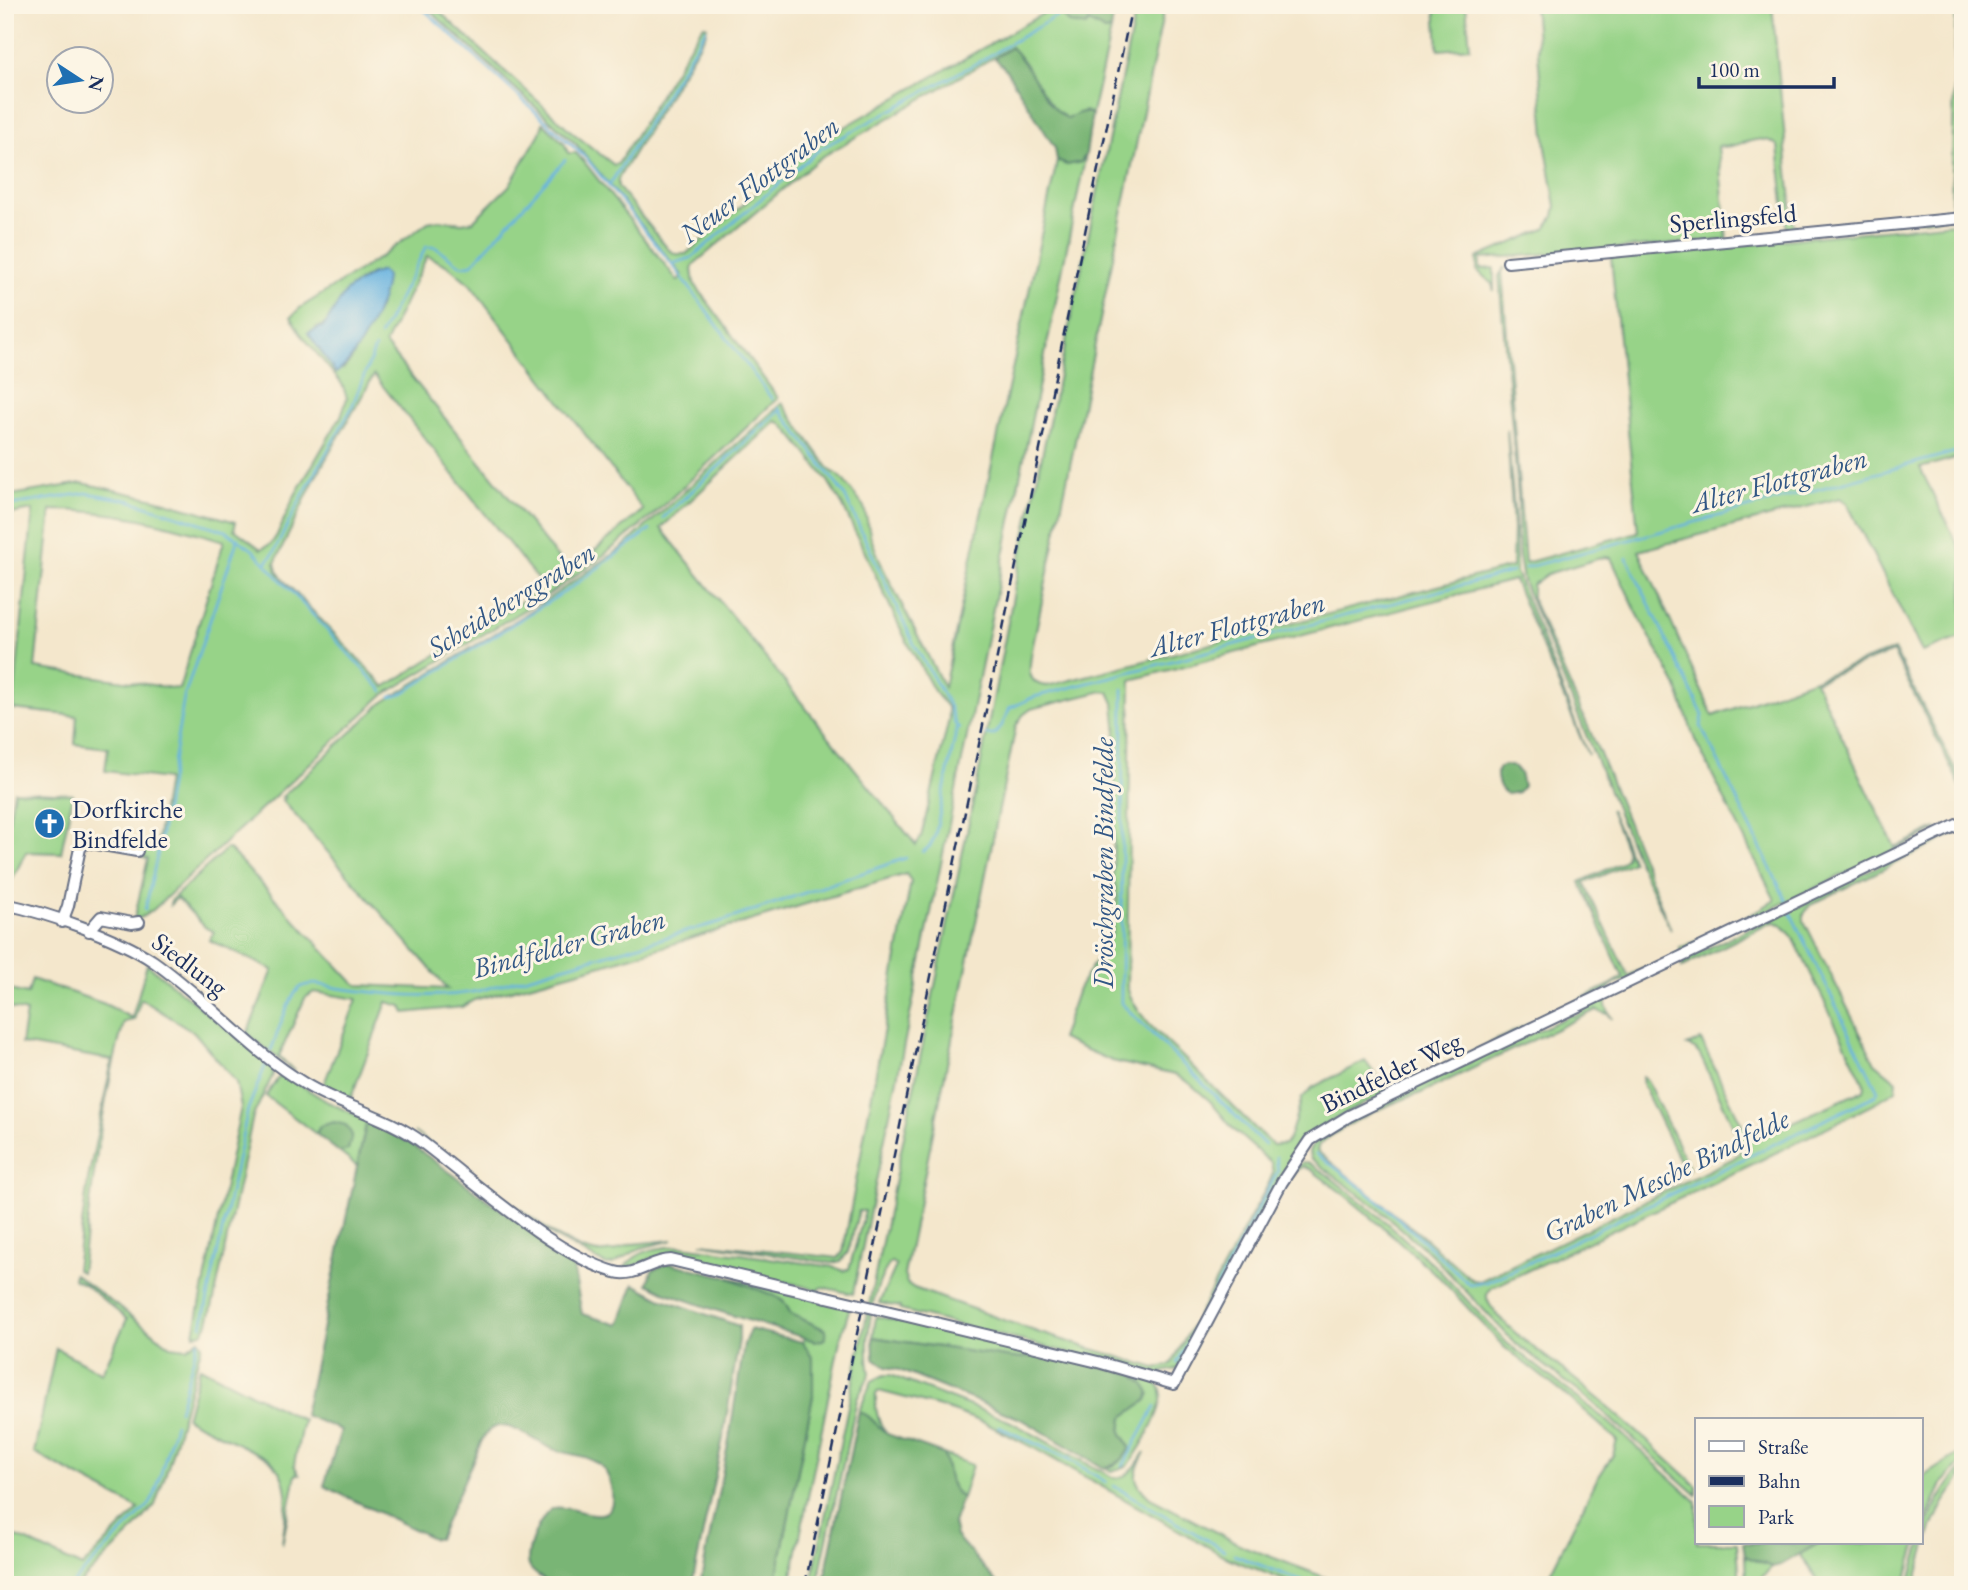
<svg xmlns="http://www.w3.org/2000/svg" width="1968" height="1590" font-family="'EB Garamond',serif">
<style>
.green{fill:#97d388;stroke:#598173;stroke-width:2;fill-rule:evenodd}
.forest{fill:#79b574;stroke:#4a7269;stroke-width:2}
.water{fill:#67b3e0;stroke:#41719f;stroke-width:2}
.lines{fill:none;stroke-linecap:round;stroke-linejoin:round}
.stream{stroke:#67b3e0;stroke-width:2.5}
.minor-casing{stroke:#676f84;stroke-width:14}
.minor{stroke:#fff;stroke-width:10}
.rail{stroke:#1b2f5e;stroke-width:2.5;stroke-dasharray:10 5;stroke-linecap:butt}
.minor-bridge-casing{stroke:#676f84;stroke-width:14;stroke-linecap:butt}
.minor-bridge{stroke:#fff;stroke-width:10}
.labels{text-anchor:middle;stroke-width:6;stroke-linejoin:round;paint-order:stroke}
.street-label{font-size:26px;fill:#1b2f5e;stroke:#fcf5e5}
.poi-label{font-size:26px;fill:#1b2f5e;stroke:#fcf5e5;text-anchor:start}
.water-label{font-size:28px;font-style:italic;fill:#325785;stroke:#fcf5e5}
</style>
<rect width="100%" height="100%" fill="#fcf5e5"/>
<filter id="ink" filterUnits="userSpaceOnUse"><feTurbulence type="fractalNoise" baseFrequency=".0143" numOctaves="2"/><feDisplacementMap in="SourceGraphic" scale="14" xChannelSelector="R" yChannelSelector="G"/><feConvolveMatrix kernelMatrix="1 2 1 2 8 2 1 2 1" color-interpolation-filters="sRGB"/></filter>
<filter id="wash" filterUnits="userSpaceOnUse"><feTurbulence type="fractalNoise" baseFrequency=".00686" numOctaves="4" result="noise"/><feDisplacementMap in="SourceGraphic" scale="28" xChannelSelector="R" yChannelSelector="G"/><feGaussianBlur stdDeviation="1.57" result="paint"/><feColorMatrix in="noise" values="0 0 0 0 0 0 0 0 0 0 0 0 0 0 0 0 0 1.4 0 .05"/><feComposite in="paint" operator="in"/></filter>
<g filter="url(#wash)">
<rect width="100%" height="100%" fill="#f4e7cc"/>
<path class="green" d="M424 5H432L573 133 614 165 618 164 694 39 704 25 707 26 705 35 618 179V187L668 249 676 254H686L810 147 1058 5H1081L1063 16 1089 22 1105 31 1111 30 1092 114 1085 111 1068 119 1055 111 1011 47 820 158 694 264 692 269 694 283 778 398 651 517 599 559 542 599 382 696 153 910 140 918 134 920 148 859 143 858 145 847 156 848 167 779 105 771 108 748 75 744 77 716 13 709 33 510 5 515V496L82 483 155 499 236 522 234 529 261 549 271 544 277 535 295 495 341 416 347 398 342 384 300 333 291 317 300 308 382 256 428 222 439 220 462 223 473 221 509 186 540 133 543 123 564 143 568 153H576L585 163 678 281 682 275 576 144ZM427 256 448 266 470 284 643 510 569 572 385 344ZM371 274 380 306 351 360 343 369 316 328C335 324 334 303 347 291 354 284 363 279 371 274ZM374 375 538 580V591L385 687 287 584 277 571 275 563 314 480ZM51 510C114 510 164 523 224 541L179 689 35 668Z
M1137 5H1165L1033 645C1030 663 1023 684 1047 686L1512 567 1513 528 1507 429 1515 520 1516 572 1588 755 1514 580 1131 680 1127 987C1136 1018 1167 1041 1189 1063 1214 1088 1239 1112 1264 1137L1273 1145 1285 1144 1289 1139 1302 1098 1313 1087 1365 1061 1387 1090 1453 1061 1610 985 1623 977 1580 882 1621 863 1626 858 1627 852 1610 809 1633 862 1584 883 1628 976 1647 967 1648 970C1636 979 1622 980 1610 986L1609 989 1352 1110 1302 1138 1187 1355 1176 1370 1175 1369 1162 1372V1375H1157L900 1310V1307L879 1303 896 1266 891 1262C871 1287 864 1343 870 1374L857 1399 817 1585H811L978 778 1020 560ZM1103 691 1109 692 1114 703 1116 725 1113 876 1117 896 1112 934 1078 989 1061 1039 1112 1061 1175 1075 1188 1082 1210 1101 1234 1130 1271 1163 1273 1173 1269 1183 1172 1363 1167 1366 1155 1368 1040 1333 914 1288 907 1283 904 1275 1016 726 1023 715 1031 709Z
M1435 5H1466L1470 47 1441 50 1438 48Z
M1534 5H1772L1793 223 1799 228 1951 213 1956 5H1963V216L1787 233 1778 146C1760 129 1736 151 1718 146L1727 240 1480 259V269L1494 268V291L1492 284 1477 270V258L1545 229 1554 216 1556 206 1546 148Z
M1086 154 853 1294 822 1287 819 1290 669 1255C652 1255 641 1265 625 1269V1267C638 1249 661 1247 682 1246L834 1267 844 1271 849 1269 865 1211H859L848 1252 841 1261 832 1263 701 1243 838 1258 843 1252 911 881 906 874 606 964 474 1000 462 1007 405 1013 402 1006 387 1002 349 1103 322 1089 357 999 314 992 305 998 279 1056 294 1071 247 1034 273 970 209 940 214 932 205 927 177 898 170 905 171 900 226 849H229L351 980 358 985 448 989 282 800 285 798 282 797 382 703 523 616 623 547 782 403 830 470 841 477 864 507 871 538 883 568 944 687 1057 161 1067 165 1081 162ZM776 421 782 424 792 435 828 481 843 506 905 638 934 691 948 708 949 719 921 837 916 845 661 528Z
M1963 222V456L1920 468 1963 555V637L1922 652 1847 503 1840 498 1639 551 1713 716 1894 650 1963 784V791L1893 652 1815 681 1895 848 1936 828 1937 830 1681 952 1680 948 1730 927 1775 900 1695 740 1677 687 1636 611 1611 558 1604 557 1547 574 1532 585V599L1599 752 1671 930 1637 859 1523 581 1519 555 1518 495 1499 276 1505 267 1502 272 1525 563 1638 532 1611 257Z
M14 791 73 794 61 853 26 852 5 894V843Z
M1963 825V830L1810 905 1804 914V921L1875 1063 1897 1081 1896 1090 1872 1105 1757 1162 1493 1287C1486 1293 1485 1297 1490 1305 1510 1334 1544 1354 1571 1376 1614 1411 1656 1448 1697 1486V1495L1591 1401 1513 1341 1432 1255 1376 1207 1310 1158 1309 1151 1315 1142 1352 1118 1571 1015 1575 1016 1606 997V1006L1612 1019 1608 1014 1596 1010 1421 1093C1384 1105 1351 1121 1319 1144L1317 1151 1421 1235 1472 1280 1480 1281 1732 1159 1739 1154 1742 1144 1700 1055 1695 1049 1687 1046 1701 1040 1743 1127 1753 1140 1864 1090 1865 1085 1793 937 1781 924 1772 922 1682 967 1683 960 1771 918 1773 920 1782 915V913L1795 906 1798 907 1807 903 1808 900Z
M147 964 272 1066 273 1075 253 1116 214 1300 207 1326 202 1333 194 1334 241 1107 236 1082 194 1032 141 999 134 1020 124 1022C101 1104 92 1188 81 1272L76 1269 88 1180 112 1060 21 1044 26 1012 5 1007V989L28 994 32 979 105 1004 132 1018Z
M286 1076 328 1102 367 1120 357 1166 339 1152 348 1150 320 1126 316 1134 266 1096 278 1078Z
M1642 1077H1644L1647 1081 1689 1168 1687 1170H1684L1643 1086Z
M414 1132 558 1237 581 1249 597 1253 614 1251 632 1244 673 1240 641 1248 613 1264 606 1265 555 1237Z
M1301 1163H1309L1329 1176 1379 1216 1438 1269 1507 1343 1611 1424 1697 1502V1543H1737L1740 1585H1544L1596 1481 1613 1455 1617 1440 1572 1400 1504 1347 1440 1278 1391 1234 1346 1196 1310 1169 1303 1167 1297 1170 1285 1186Z
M74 1274 171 1346 187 1348 199 1339 202 1344 169 1464 155 1505 132 1532 78 1585H5V1535L20 1538 82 1567 139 1509 34 1453 56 1348 102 1373 127 1319 84 1284 73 1279Z
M724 1276 818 1299 824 1303 826 1301 850 1307 840 1340 790 1585H775L813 1396V1359L803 1342 804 1336 815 1341 827 1333 825 1330 791 1314 783 1300Z
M876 1316 903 1322 904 1319 1042 1352 1031 1357 1012 1358 873 1337Z
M200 1367 303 1420 294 1465 299 1474H296L282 1545C285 1514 295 1482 269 1459L186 1418Z
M884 1375H890L1009 1421 1114 1478C1130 1478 1136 1465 1145 1452 1134 1474 1130 1480 1150 1498L1243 1546 1345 1585H1296L1228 1558 1032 1447 985 1423 944 1408 879 1391 876 1394C875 1409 877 1421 887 1434L868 1416 859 1411 872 1381Z
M1134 1375C1141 1378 1154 1380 1159 1386 1171 1401 1138 1452 1128 1466L1111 1471 1105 1468 1113 1466 1127 1441 1121 1432 1123 1417 1147 1400Z
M1963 1451V1461L1943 1482 1921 1532V1478Z
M943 1454 972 1465 962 1498C945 1485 950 1471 943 1454Z
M1963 1468C1963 1481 1948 1494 1942 1506 1929 1531 1922 1558 1915 1585H1909C1920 1545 1932 1497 1963 1468Z
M1819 1543H1917L1904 1585H1821L1800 1554Z
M1745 1556 1772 1567 1754 1585H1746Z"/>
<path class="forest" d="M1081 5H1115L1111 30 1105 31 1089 22 1086 26 1069 23 1062 16Z
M1011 47C1034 69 1041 102 1068 119 1077 113 1082 110 1092 114L1086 154 1081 162 1067 165 1057 161 1055 148 1006 70 995 58Z
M1504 765 1515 767 1520 773 1523 786 1518 792 1508 794C1499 791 1495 777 1498 768Z
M367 1120 407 1141 572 1261 582 1314 619 1325 634 1284 660 1298 739 1326V1340L723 1438 692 1585H551C545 1580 535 1575 530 1568 522 1556 541 1512 554 1508 571 1503 617 1534 612 1492 611 1484 608 1473 602 1467 591 1455 568 1455 553 1449 536 1442 518 1426 499 1426 491 1426 488 1432 483 1438L438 1539H434L324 1486 341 1430 304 1415Z
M334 1122 346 1125 352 1135 348 1150 339 1152 316 1134 320 1126Z
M669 1263 724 1276 770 1294 783 1300 791 1314 826 1330V1337L823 1340 815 1341 718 1311 664 1292 648 1284 652 1270Z
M750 1329 803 1342 813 1359V1396L775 1585H700L729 1439 744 1344Z
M873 1337 1012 1358 1031 1357 1042 1352 1134 1375 1144 1384 1150 1393 1147 1400 1123 1417 1121 1432 1130 1447C1125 1459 1117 1466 1104 1468L1023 1420 899 1370 886 1367 874 1358Z
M859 1411 868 1416 887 1434 943 1454C950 1471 945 1485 962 1498L953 1523 956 1536 999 1585H823Z
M1743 1543H1819L1781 1565 1772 1567 1745 1556Z"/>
<path class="water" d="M381 271 386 276C385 302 358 358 336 373L308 333 324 326 346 291 371 275Z"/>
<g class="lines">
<path class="stream" d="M419 5 587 159 672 264 691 258 820 149 982 60 1075 5
M609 186 706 29
M672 264 772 399
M380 336 426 247H435L462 266 472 264 565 160
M779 408 844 494 914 644 949 705 955 724 959 728
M5 506 86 493 128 500 226 531 253 550 383 691
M663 518 780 410
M1627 558 1700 709 1703 715 1701 726 1786 900
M266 563 273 554 301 498 351 409 375 348
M1525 568 1963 450
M1123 689 1121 1003 1265 1145
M391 697 400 695 421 682 569 589 650 530
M986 735H994L1001 727 1010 708 1034 697 1512 572
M923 852 930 846 935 836 957 727
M145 910 158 852 184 697 238 538
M271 1050C277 1036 289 994 301 987 311 981 327 986 338 988 383 994 434 1000 478 991L720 922 906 858
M1316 1154C1372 1192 1422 1239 1470 1285L1487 1282 1512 1271 1876 1095 1878 1091 1875 1085 1790 912
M202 1326 248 1109 266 1064
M1177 1363 1278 1171 1276 1157
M179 1410 198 1341
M999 1427 1069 1459 1106 1482
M1123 1466 1155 1407
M1114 1486 1224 1550
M1234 1555 1312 1585
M71 1585 150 1504 155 1494 175 1424"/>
</g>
</g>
<g filter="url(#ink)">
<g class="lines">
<defs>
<path id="minor" d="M1508 262 1963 218
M5 904C47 913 117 937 153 961 206 998 249 1050 305 1084 342 1107 388 1116 423 1143 476 1183 553 1254 615 1272 635 1278 651 1260 671 1260L827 1297
M62 922 68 906 80 848 86 842 137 851
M89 931 101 917 132 923 139 922
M899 1314 1098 1362 1174 1384 1282 1182 1310 1140 1349 1116 1388 1097 1963 822"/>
</defs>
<use href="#minor" class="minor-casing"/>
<use href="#minor" class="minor"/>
<path class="rail" d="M805 1585 1132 5"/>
<defs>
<path id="minor-bridge" d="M827 1297 899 1314"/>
</defs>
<use href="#minor-bridge" class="minor-bridge-casing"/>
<use href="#minor-bridge" class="minor-bridge"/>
</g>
</g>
<defs>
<symbol id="church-disc" viewBox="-11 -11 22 22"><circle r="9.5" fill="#1f6fb2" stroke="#fcf5e5"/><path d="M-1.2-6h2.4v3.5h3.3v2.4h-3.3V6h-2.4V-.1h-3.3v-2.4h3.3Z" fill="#fff"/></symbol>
</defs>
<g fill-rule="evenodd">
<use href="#church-disc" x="32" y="806" width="35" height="35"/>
</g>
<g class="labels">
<g class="street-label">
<text transform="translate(1733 218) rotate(-5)" y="9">Sperlingsfeld</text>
<text transform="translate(190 964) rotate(37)" y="9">Siedlung</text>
<text transform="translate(1391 1072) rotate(-26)" y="9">Bindfelder Weg</text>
</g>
<g class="poi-label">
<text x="72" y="818">Dorfkirche<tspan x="72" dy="30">Bindfelde</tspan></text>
</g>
<g class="water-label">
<text transform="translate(759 179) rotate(-37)" y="10">Neuer Flottgraben</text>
<text transform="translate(1779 480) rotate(-15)" y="10">Alter Flottgraben</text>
<text transform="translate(511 599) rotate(-32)" y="10">Scheideberggraben</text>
<text transform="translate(1237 624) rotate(-15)" y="10">Alter Flottgraben</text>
<text transform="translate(1103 863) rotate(-90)" y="10">Dröschgraben Bindfelde</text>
<text transform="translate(569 943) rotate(-15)" y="10">Bindfelder Graben</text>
<text transform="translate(1666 1175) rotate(-26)" y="10">Graben Mesche Bindfelde</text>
</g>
</g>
<rect width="1968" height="1590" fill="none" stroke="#fcf5e5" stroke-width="28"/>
<rect x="1695" y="1418" width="228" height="126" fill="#fcf5e5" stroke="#a2a6af" stroke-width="2"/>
<rect x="1709" y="1441" width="35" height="10" fill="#ffffff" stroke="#a2a6af" stroke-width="2"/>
<text x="1758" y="1454" font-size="21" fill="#1b2f5e">Straße</text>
<rect x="1709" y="1476" width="35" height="10" fill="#1b2f5e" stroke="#a2a6af" stroke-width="2"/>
<text x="1758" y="1488" font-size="21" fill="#1b2f5e">Bahn</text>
<rect x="1709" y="1506" width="35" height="21" fill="#97d388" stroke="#a2a6af" stroke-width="2"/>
<text x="1758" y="1524" font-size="21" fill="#1b2f5e">Park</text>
<g transform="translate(80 80) rotate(102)"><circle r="33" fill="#fcf5e5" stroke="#a2a6af" stroke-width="2"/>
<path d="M0-5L12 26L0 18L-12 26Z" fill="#1f6fb2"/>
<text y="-10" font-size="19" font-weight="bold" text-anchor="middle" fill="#1b2f5e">N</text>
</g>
<path d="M1699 77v10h135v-10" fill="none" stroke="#1b2f5e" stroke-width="3.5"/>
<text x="1709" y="77" font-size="21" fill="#1b2f5e" stroke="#fcf5e5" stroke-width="5" paint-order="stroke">100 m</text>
</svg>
